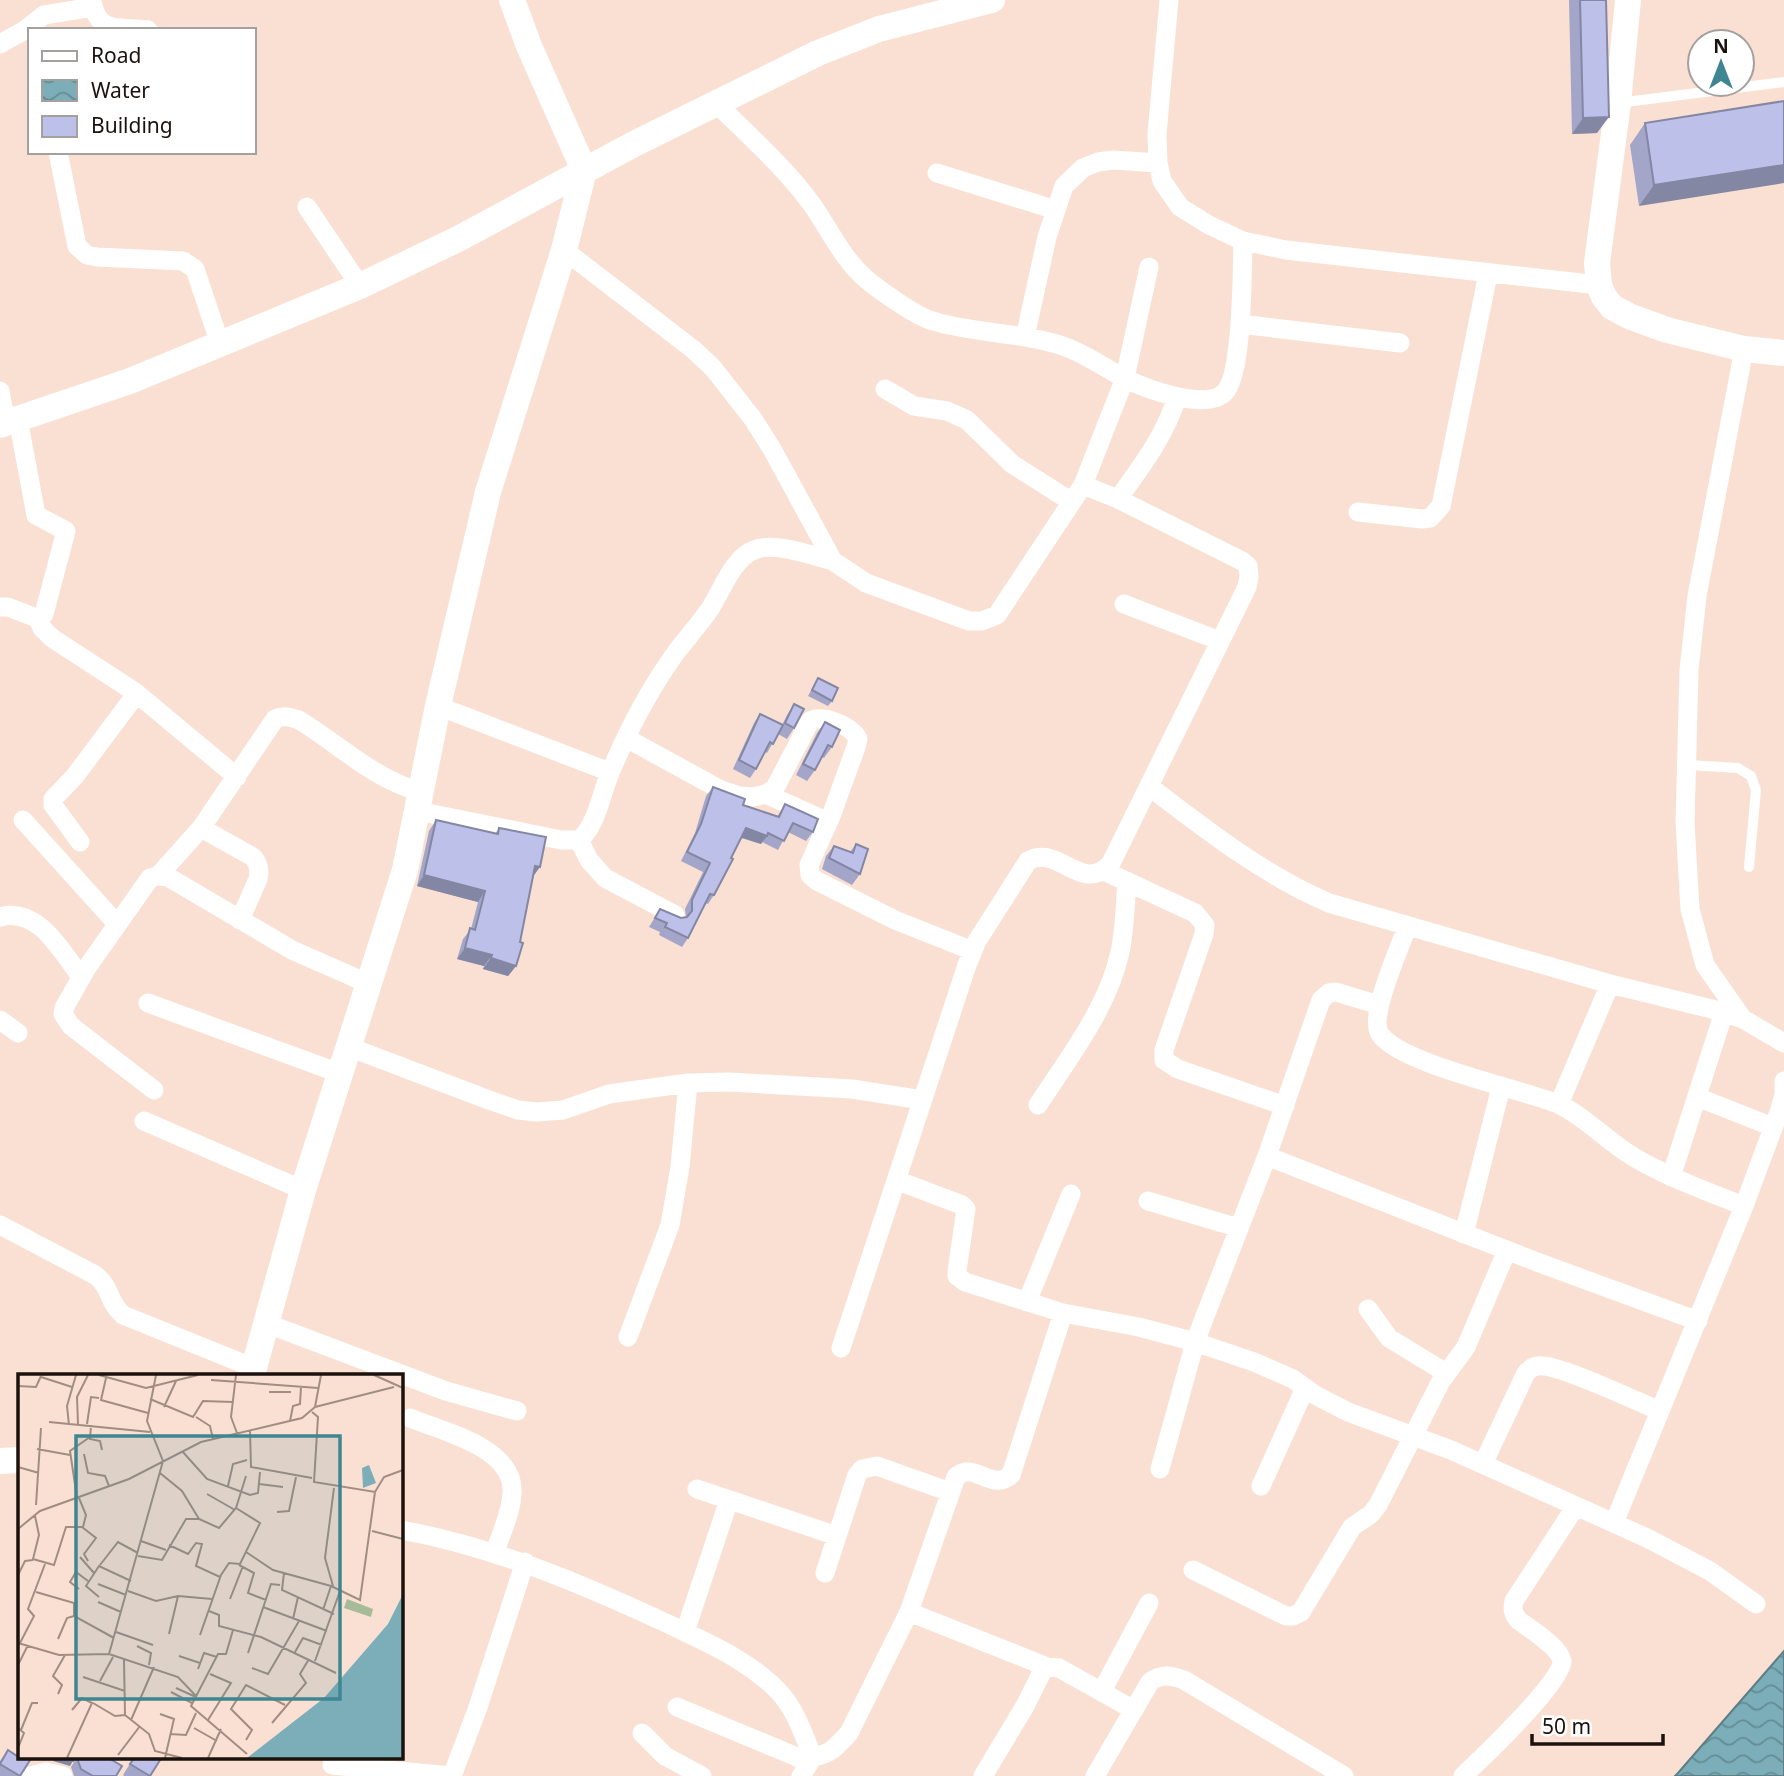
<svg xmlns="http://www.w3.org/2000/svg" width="1784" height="1776" font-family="'Noto Sans',sans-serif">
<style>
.water{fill:url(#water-waves);stroke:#5e7f85;stroke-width:2}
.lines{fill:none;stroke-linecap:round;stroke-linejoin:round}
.lane{stroke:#fff;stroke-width:10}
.street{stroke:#fff;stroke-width:19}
.secondary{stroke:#fff;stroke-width:26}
.wall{fill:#a3a6c8}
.shaded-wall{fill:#8487a3}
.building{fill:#bdc1e9;stroke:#8487a3;stroke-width:2}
.inset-road{fill:none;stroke:#a18e83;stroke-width:2}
.view{fill:#408592;fill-opacity:0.15;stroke:#408592;stroke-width:3.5}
.inset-edge{fill:none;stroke:#1b120d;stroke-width:3.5}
</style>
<defs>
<pattern id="water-waves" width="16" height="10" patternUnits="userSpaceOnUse" patternTransform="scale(1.75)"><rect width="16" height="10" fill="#7baeb8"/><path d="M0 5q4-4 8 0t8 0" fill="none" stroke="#648c94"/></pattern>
</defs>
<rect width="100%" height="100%" fill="#fae0d2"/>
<path class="water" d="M1784 1651V1776H1675L1678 1773Z"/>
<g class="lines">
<path class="lane" d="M1618 103 1784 82
M1688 765 1738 768 1751 776 1756 790 1749 867"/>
<path class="street" d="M92 0C98 36 119 26 148 30
M1169 0 1157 134 1158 163 1162 181 1180 207 1209 225 1243 241 1286 250 1599 285
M0 44 25 30 44 15 93 7
M715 102C748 135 786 168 813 206 830 231 843 259 866 279 879 290 917 317 933 321 976 334 1021 332 1063 346 1086 354 1103 367 1124 378 1144 388 1207 412 1225 392 1243 373 1242 271 1243 241
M58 152 77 246 87 255 97 257 183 261 195 269 220 344
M937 173 1056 210
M307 207 360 286
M564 250 694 350 713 368 753 419 772 449 833 561 866 583 969 621H982L997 615 1083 485 1125 378 1149 267
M1240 324 1400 343
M1025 337 1047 237 1064 186 1083 168 1098 162 1113 160 1158 163
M885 389 914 406 947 411 967 420 1012 464 1072 502
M0 391 6 423
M1118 499C1141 467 1165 436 1177 397
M1358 512 1422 519 1430 518 1441 506 1488 274
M1124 604 1220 641
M0 607H8L34 617 38 618 44 614 66 531 36 515 18 419
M38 618 42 628 52 638 135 692 134 697 75 776 53 799V805L80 842
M135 692 237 777
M438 706 610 772
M626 738 721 790 740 796 753 797 766 794 775 788 810 721C823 714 852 726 858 739L856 747 831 816 809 865 810 875 817 881 895 920 973 951
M1150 787C1206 830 1264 875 1329 903L1610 984 1724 1012 1743 1019 1784 1043
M766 794 828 822
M418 811 561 840H579C597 825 601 794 610 773 628 730 650 688 677 651 688 637 700 623 710 609 722 590 733 558 754 550 774 541 813 556 833 561
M23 820 117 924
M201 828 253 857C259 864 260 871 258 879L240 920
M579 840 589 860 605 878 675 915
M1104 871 1195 913 1205 925 1204 934 1164 1050V1060L1178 1069 1285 1106
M158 876 201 828 275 719C284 715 290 717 299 720 343 747 369 776 420 792
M0 917C38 906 62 952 81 977
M1407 927C1400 948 1368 1016 1380 1034 1400 1064 1521 1089 1558 1104 1583 1115 1607 1141 1632 1156 1667 1177 1706 1191 1744 1206
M148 1003 339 1073
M1742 1018 1705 965 1690 909 1685 823 1689 670 1697 596 1744 349
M0 1020 18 1033
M349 1047 489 1100 518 1110 537 1112 563 1110 609 1094 688 1083 729 1082 852 1089 922 1100
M154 1090 71 1026 63 1014 64 1008 86 969 150 878 158 876 168 877 292 950 367 983
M1697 1097 1773 1127
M1559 1104 1610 984
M1038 1105C1069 1057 1108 1008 1120 952 1125 929 1125 905 1127 881
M144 1121 303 1190
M1267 1156 1537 1262 1698 1321
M1671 1177 1724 1012
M896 1180 962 1205 966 1209 957 1271V1276L965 1282 1063 1313 1139 1327 1195 1342 1254 1362 1293 1379 1315 1395 1348 1412 1451 1450 1647 1538 1710 1571 1756 1604
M1148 1201 1239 1228
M0 1225 95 1275C112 1288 107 1301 123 1315L254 1368
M1464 1234 1501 1087
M1027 1302 1071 1194
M1368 1309 1389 1338 1446 1373
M268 1324 446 1391 517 1411
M628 1337 670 1225 680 1167 688 1083
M841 1348 967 965 977 941 1028 861C1058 843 1082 896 1111 863L1247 587 1249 576 1248 566 1242 561 1118 499 1083 485
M410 1418C444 1432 516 1448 512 1494 511 1513 501 1534 495 1552
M1483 1464 1525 1375C1528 1370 1531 1367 1538 1366 1557 1363 1638 1402 1660 1411
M1160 1469 1195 1342 1267 1156 1321 1000 1329 993 1336 992 1379 1005
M1261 1486 1305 1388
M697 1489 837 1536
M1614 1523 1744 1206 1779 1112 1784 1095V1081
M401 1530C494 1547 580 1583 666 1623 704 1641 749 1660 779 1692 796 1710 803 1734 813 1757
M1193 1570 1286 1616H1293L1301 1612 1352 1527 1371 1514 1378 1505 1441 1381 1466 1347 1507 1250
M825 1573 857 1475 862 1469 877 1466 950 1492
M909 1612 1045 1666 1025 1706 983 1776
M685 1632 729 1500
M1045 1667 1059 1668 1134 1710
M1102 1691 1149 1603
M677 1707 809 1762
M642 1733 665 1756 702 1776
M332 1765 452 1776
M31 1776 46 1772 63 1776
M452 1776 477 1710 525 1562
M801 1776 813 1757C831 1754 837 1746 849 1733L909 1612 956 1477C974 1460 991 1492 1011 1475L1063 1313
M1095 1776 1150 1682C1162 1673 1171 1676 1184 1680L1344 1776
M1463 1776C1480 1760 1564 1680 1562 1661 1560 1647 1530 1629 1518 1620 1513 1613 1512 1609 1514 1601L1576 1506"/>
<path class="secondary" d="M1628 0 1618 103 1597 263 1599 285 1604 297 1612 307 1631 317 1667 330 1744 349 1784 353
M0 425 130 381 360 286 458 239 634 144 818 53 879 29 992 0
M252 1375 303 1190 405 870 438 706 488 492 564 250 584 170 529 46 512 0
M0 1461 19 1460"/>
</g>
<path class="wall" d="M1569 0H1606L1597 133 1572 134Z
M1784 101 1639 206 1630 145 1645 123Z
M818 678 832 701 828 706 808 696Z
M794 704V728L787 739 778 734 767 753 765 752 756 769 750 778 733 769 754 723 760 714 782 725 787 715Z
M825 722 832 747 824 758 822 757 815 770 807 781 796 775 817 733Z
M713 787 743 805 777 817 785 804 813 832 806 841 788 832 778 850 762 842 761 844 741 838 714 895 708 904 705 903 688 938 682 947 659 935 660 932 649 927 660 909 681 918 686 917 685 909 703 872 681 861 695 833 706 796Z
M436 820 495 834 499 828 532 878 516 966 508 976 483 969 484 966 457 959 463 939 471 929 478 902 417 886 429 831Z
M856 844 860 874 852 885 822 869 826 856 834 846 850 852Z
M8 1750 16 1756 19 1751 20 1776H0V1761Z
M77 1757H107L116 1776H74L71 1767Z
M134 1757H162L150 1776H124L123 1775Z"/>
<path class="shaded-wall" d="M1609 117 1597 133 1572 134 1583 118Z
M1784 165V183L1639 206 1654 185Z
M746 828 767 836 761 844 740 837Z
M535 866 540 867 532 878Z
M424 875 485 891 478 902 417 886Z
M465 948 492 955 484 966 457 959Z
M491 958 516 966 508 976 483 969Z
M56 1757H60L73 1761 70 1766 53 1761Z"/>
<path class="building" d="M1580 0H1606L1609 117 1583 118Z
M1784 101V165L1654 185 1645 123Z
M818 678 838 688 832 701 812 690Z
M794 704 804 709 794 728 785 723Z
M760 714 783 725 773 744 770 742 756 769 739 760Z
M825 722 840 730 832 747 828 745 815 770 803 764Z
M713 787 745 799 743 805 779 817 785 804 818 819 813 832 793 823 784 841 768 833 767 836 746 828 731 858 733 859 714 895 710 894 688 938 665 927 667 923 655 918 660 909 681 918 687 917 692 911V900L710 863 687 852 701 824Z
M436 820 498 834 499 828 546 837 540 867 535 866 520 942 523 943 516 966 491 958 492 955 465 948 470 928 475 930 485 891 424 875Z
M856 844 868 849 860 874 829 858 834 846 853 853Z
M8 1750 17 1756 19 1752V1757H32L20 1776 0 1764Z
M60 1757H76L73 1761Z
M78 1757H107L122 1766 116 1776H93L81 1769 77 1758Z
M135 1757H162L150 1776 130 1764Z"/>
<g transform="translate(18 1374)">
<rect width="385" height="385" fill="#fae0d2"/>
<path d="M329 225 355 235 353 243 326 234Z" fill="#a6bc98"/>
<path d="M351 91 358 109 345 114 344 94ZM385 220V384H229L306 324 370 250Z" fill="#7baeb8"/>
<path class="inset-road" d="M81 1 128 14 180 1M218 1 213 43 219 59M356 1 385 14M23 3 54 13M88 4 83 26 130 39M193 6 300 14M0 12 18 13 23 2M251 18H273M132 25 175 43 185 27 215 28M146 33 158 7M297 33 376 13M294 38 300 43 296 108 357 118 366 103 385 96M178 43 192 52 195 65M272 47 275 32 282 30 283 13M31 48 132 58M60 50 59 23 70 1M69 50 73 23 81 24M51 51 49 32 58 1M73 51 72 65 82 67 84 76M232 57 233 93 294 104M19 75 52 81M164 77 189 105 232 121 240 119 242 98M66 80 70 99 87 102 91 112M0 93 21 99M142 99 164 117 181 145 201 154 218 134 228 102M241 110 265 113M210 112 215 90 229 86M189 120 217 136M59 124 52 77 72 63M18 131 23 54M259 138 271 137 278 103M17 142 21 161 15 185 36 191 48 153H65L68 141 61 124M64 153 78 164 66 180 70 187M0 155 22 137 111 105 183 68 284 44 297 33 303 1M354 157 385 165M123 167 148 176M151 171 170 180 178 169 184 170 178 192 202 203M228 178 255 196 313 212 342 226 357 118M120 182 144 186 168 145H181M62 183 76 199M82 191 100 168 120 179M221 191 236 199 230 219 248 226M266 199 264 216 316 240M0 201 7 187 15 186M80 210 108 221M315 212 307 184 316 114M61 215 52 208 58 198 70 207M110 217 138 227 160 222 194 225M18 218 56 229V242L96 264M81 223 68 212 81 192 113 207M212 225 225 192M80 228 103 238M245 233 309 257M305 236 313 212M191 237 201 241V252L243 263 318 299M275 245 280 223M215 256 208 280H200L173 332 229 380M98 258 135 271M151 260 160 222M182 261 203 201 211 189 222 190 242 149 218 134M40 265 49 244 56 242M0 269 41 281 91 280 145 87 129 47 138 1M2 269 16 242 10 235 27 190M119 272 133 279 131 291M277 278 285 264 304 271M230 279 253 210 262 211M91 280 160 303 178 322M161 282 182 289M106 286 107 341 131 360 137 377 164 384M297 287 322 217M0 291 10 271M234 294 250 300 281 247M180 295 186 279 199 283M65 303 107 317M82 307 95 283M158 314 178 323M153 318 174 329M40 320 44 311 35 302 47 281M75 329 97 342 107 341M142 340 156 345 147 384M113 346 136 293M190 346 213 309 192 300M254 349 288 309 282 300 291 285M0 354 6 359 0 374M176 354 199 367M3 356 14 329H20M152 360 168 361 178 339M228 366 234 356 213 335 228 311 267 331M100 381 122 352M49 384 74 329 64 324 54 336M190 384 203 355"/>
<path class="view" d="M58 62H322V325H58Z"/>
<rect width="385" height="385" class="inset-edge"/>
</g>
<rect x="28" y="28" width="228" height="126" fill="#ffffff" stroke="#a4a09e" stroke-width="2"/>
<rect x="42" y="51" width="35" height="10" fill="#ffffff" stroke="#a4a09e" stroke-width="2"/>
<text x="91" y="63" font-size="21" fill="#1b120d">Road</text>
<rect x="42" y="80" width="35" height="21" fill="url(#water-waves)" stroke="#a4a09e" stroke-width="2"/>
<text x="91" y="98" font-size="21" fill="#1b120d">Water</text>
<rect x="42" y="116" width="35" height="21" fill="#bdc1e9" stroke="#a4a09e" stroke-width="2"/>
<text x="91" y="133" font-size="21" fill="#1b120d">Building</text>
<g transform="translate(1721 63)"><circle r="33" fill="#ffffff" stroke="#a4a09e" stroke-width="2"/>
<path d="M0-5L12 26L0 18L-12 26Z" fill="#408592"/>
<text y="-10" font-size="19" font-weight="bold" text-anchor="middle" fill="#1b120d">N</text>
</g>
<path d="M1532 1734v10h131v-10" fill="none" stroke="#1b120d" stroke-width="3.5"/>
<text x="1542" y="1734" font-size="21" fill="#1b120d" stroke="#ffffff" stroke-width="5" paint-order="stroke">50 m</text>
</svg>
